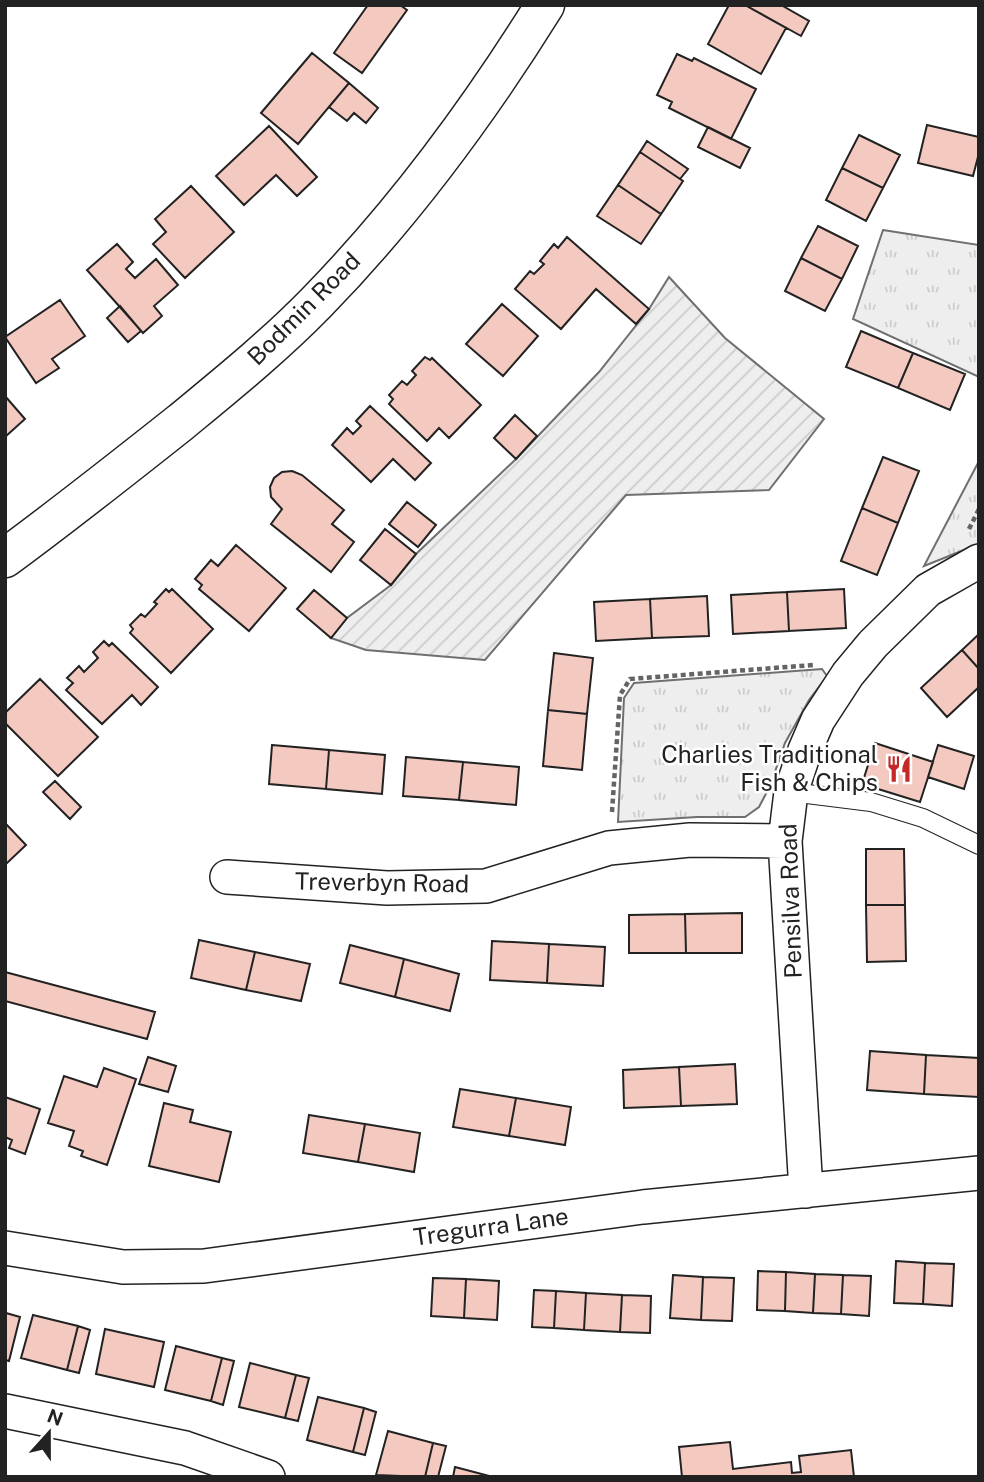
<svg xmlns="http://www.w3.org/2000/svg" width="984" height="1482" font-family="'Public Sans',sans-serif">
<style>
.grass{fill:url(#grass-tufts);stroke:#6f6f6f;stroke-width:2}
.garden{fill:url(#garden-furrows);stroke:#6f6f6f;stroke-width:2}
.building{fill:#f3c9c0;stroke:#222;stroke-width:2}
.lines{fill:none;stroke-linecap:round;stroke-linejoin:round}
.lane-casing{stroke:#222;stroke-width:20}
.street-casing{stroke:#222;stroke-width:36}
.secondary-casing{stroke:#222;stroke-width:41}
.path{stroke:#646464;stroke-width:4.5;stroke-dasharray:5 3.5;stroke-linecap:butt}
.lane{stroke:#fff;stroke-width:18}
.street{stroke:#fff;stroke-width:33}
.secondary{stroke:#fff;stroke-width:38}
.labels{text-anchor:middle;stroke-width:5;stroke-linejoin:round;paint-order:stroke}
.street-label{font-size:24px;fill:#222;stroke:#fff}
.poi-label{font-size:24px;fill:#222;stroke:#fff;text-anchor:end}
</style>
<defs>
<pattern id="grass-tufts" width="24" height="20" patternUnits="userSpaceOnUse" patternTransform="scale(1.75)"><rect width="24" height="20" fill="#eee"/><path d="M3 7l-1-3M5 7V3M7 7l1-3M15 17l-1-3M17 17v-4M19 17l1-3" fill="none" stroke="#ccc"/></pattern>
<pattern id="garden-furrows" width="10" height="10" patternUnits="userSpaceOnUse" patternTransform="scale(1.75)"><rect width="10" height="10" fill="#eee"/><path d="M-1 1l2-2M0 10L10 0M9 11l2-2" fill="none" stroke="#ccc"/></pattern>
</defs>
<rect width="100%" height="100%" fill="#fff"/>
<path class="grass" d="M883 230 979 245V377L853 319Z
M979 461V544L924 566Z
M822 669 827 676 809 700 785 743 770 786 759 807 745 817H697L618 822 624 698 634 683Z"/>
<path class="garden" d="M669 277 725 338 824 419 769 490 626 495 485 660 366 650 331 638 347 618 391 585 416 554 516 459 599 372 649 309Z"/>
<path class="building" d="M368 5H400L407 10 362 73 334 53Z
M729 5H745L786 28 761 74 708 44Z
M745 5H781L809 21 801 36Z
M312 53 349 83 298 144 261 113Z
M677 54 692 61 694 58 756 89 731 139 669 108 672 102 657 95Z
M349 83 378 108 366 123 354 113 347 121 329 107Z
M927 125 979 137V153L973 176 918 163Z
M269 126 317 177 297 196 276 175 244 205 216 176Z
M708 127 750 148 740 168 698 147Z
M859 135 900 155 883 188 842 168Z
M647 141 688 169 680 179 640 152Z
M640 152 683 181 661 214 618 185Z
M842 168 883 188 866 221 826 200Z
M618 185 661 214 641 244 597 216Z
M191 186 234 232 185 278 153 244 166 232 155 219Z
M818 226 858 246 842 279 801 258Z
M567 237 649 309 636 324 596 289 561 329 515 289 530 271 534 274 544 264 540 261 554 244 558 248Z
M117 244 133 262 126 269 135 278 156 259 178 285 154 306 162 316 143 333 87 270Z
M801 258 842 279 825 311 785 291Z
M60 300 85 336 52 359 59 368 36 383 5 337Z
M502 304 538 336 503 376 466 344Z
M120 306 141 331 128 342 107 318Z
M861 331 913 353 898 388 846 367Z
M913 353 965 374 950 410 898 388Z
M425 357 430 360 432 358 481 405 449 438 439 428 427 441 389 404 393 399 389 395 402 381 407 385 416 375 412 371Z
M5 396 25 419 5 437Z
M370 406 431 463 415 480 393 459 371 482 332 445 347 428 353 434 361 426 356 421Z
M515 415 537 436 516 459 494 438Z
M883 457 919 471 898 523 862 508Z
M292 471 302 475 344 510 332 524 354 542 331 572 271 524 282 509 271 497 270 487 274 478 282 472Z
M407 502 436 525 418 547 389 524Z
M862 508 898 523 877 575 841 561Z
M385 529 416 554 391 585 360 560Z
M236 545 286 588 249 631 199 589 202 585 195 579 211 560 218 566Z
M166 589 169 592 172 589 213 629 171 673 130 633 133 629 130 625 141 614 145 617 157 604 154 602Z
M844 589 846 628 789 631 787 592Z
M314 590 347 618 331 638 297 609Z
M787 592 789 631 733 634 731 595Z
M707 596 709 636 652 638 650 599Z
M650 599 652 638 596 641 594 602Z
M979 634V669L962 650Z
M104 641 109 646 112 643 158 687 141 705 132 695 102 724 66 690 73 683 67 678 79 666 84 672 98 658 93 652Z
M962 650 979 669V687L947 717 921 688Z
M554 653 593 658 587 714 548 710Z
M40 679 98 737 58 776 5 723V713Z
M548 710 587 714 582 770 543 766Z
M875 743 933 762 920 802 862 784Z
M272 745 329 750 326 789 269 784Z
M938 745 974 756 964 789 928 777Z
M329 750 385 755 382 794 326 789Z
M406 757 463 762 459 800 403 796Z
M463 762 519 767 516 805 459 800Z
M55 781 81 807 70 819 43 792Z
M5 823 26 845 5 865Z
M866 849H904L905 905H866Z
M866 905H905L906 961 867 962Z
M742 913V953H686L685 914Z
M685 914 686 953H629V915Z
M199 940 255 952 246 990 191 978Z
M492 941 549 944 547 983 490 980Z
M549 944 605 947 603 986 547 983Z
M350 945 404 959 395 997 340 983Z
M255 952 310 964 301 1001 246 990Z
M404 959 459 974 450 1011 395 997Z
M5 972 155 1012 147 1039 5 1001Z
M870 1051 926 1055 924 1094 867 1090Z
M926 1055 979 1058V1097L924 1094Z
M148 1057 176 1066 168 1092 139 1084Z
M735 1064 737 1104 681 1106 679 1067Z
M679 1067 681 1106 624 1108 623 1070Z
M104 1068 136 1079 107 1165 81 1156 83 1151 69 1146 74 1131 48 1123 64 1076 97 1087Z
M460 1089 516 1098 509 1136 453 1127Z
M5 1097 40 1109 25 1154 9 1148 12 1140 5 1137Z
M516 1098 571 1107 565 1145 509 1136Z
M164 1103 193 1110 190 1122 231 1132 219 1182 149 1166Z
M309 1115 365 1124 358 1162 303 1153Z
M365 1124 420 1133 414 1172 358 1162Z
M896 1261 925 1263 923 1304 894 1303Z
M925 1263 954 1264 952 1306 923 1304Z
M758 1271 786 1272 785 1311 757 1310Z
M786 1272 815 1274 813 1313 785 1311Z
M815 1274 843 1275 841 1314 813 1313Z
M673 1275 703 1277 701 1320 670 1318Z
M843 1275 871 1276 869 1316 841 1314Z
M703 1277 734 1278 732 1321 701 1320Z
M433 1278 466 1279 464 1318 431 1316Z
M466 1279 499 1281 497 1320 464 1318Z
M534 1290 556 1291 554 1328 532 1327Z
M556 1291 586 1293 584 1330 554 1328Z
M586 1293 622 1295 620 1332 584 1330Z
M622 1295 651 1296 650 1333 620 1332Z
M6 1313 20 1317 9 1361 5 1360Z
M33 1315 78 1326 67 1370 21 1358Z
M78 1326 90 1330 79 1373 67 1370Z
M105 1329 164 1342 154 1387 96 1374Z
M176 1346 222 1358 211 1401 165 1390Z
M222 1358 234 1361 223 1405 211 1401Z
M250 1363 296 1375 285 1418 239 1407Z
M296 1375 309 1378 298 1421 285 1418Z
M318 1397 364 1408 353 1452 307 1440Z
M364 1408 376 1412 365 1455 353 1452Z
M388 1431 433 1443 425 1477 376 1475Z
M730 1442 733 1469 791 1462 792 1473 801 1472 799 1456 851 1450 854 1477H682L679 1447Z
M433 1443 446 1446 438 1477H425Z
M455 1467 493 1477H453Z"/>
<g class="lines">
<defs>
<path id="lane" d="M791 792 871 802 923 818 979 845"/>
<path id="street" d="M227 877 387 888 486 886 609 848 690 840 785 841
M806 1191 785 841 791 792 805 750 818 720 848 674 873 644 928 590 979 561
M5 1248 123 1267 204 1266 643 1207 979 1173
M5 1411 185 1448 268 1477"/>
<path id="secondary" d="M5 558C65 514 123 468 181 422 227 384 274 346 316 303 404 213 479 111 545 5"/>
</defs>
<use href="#lane" class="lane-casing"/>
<use href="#street" class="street-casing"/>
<use href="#secondary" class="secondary-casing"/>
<path class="path" d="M969 529 979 509
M612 812 620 695 630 679 813 665"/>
<use href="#lane" class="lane"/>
<use href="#street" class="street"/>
<use href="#secondary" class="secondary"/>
</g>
<defs>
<symbol id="restaurant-bare" viewBox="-9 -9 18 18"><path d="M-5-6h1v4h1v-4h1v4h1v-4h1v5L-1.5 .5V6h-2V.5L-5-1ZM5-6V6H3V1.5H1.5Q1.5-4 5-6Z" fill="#c62828" stroke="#fff" stroke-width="2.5" paint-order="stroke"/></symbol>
</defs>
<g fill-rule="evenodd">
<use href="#restaurant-bare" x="880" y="750" width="38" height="38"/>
</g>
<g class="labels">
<g class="street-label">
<text transform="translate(304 309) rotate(-45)" y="8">Bodmin Road</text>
<text transform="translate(382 883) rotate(1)" y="8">Treverbyn Road</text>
<text transform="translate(791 901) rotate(-92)" y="8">Pensilva Road</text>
<text transform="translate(491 1227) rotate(-8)" y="8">Tregurra Lane</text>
</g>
<g class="poi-label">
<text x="878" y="763">Charlies Traditional<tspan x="878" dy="28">Fish &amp; Chips</tspan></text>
</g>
</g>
<rect width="984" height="1482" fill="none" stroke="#222222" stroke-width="14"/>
<g transform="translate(49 1433) rotate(21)" stroke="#ffffff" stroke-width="5" paint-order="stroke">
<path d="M0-5L12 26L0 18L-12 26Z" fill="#222222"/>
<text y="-10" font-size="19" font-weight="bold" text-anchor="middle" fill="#222222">N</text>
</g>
</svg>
